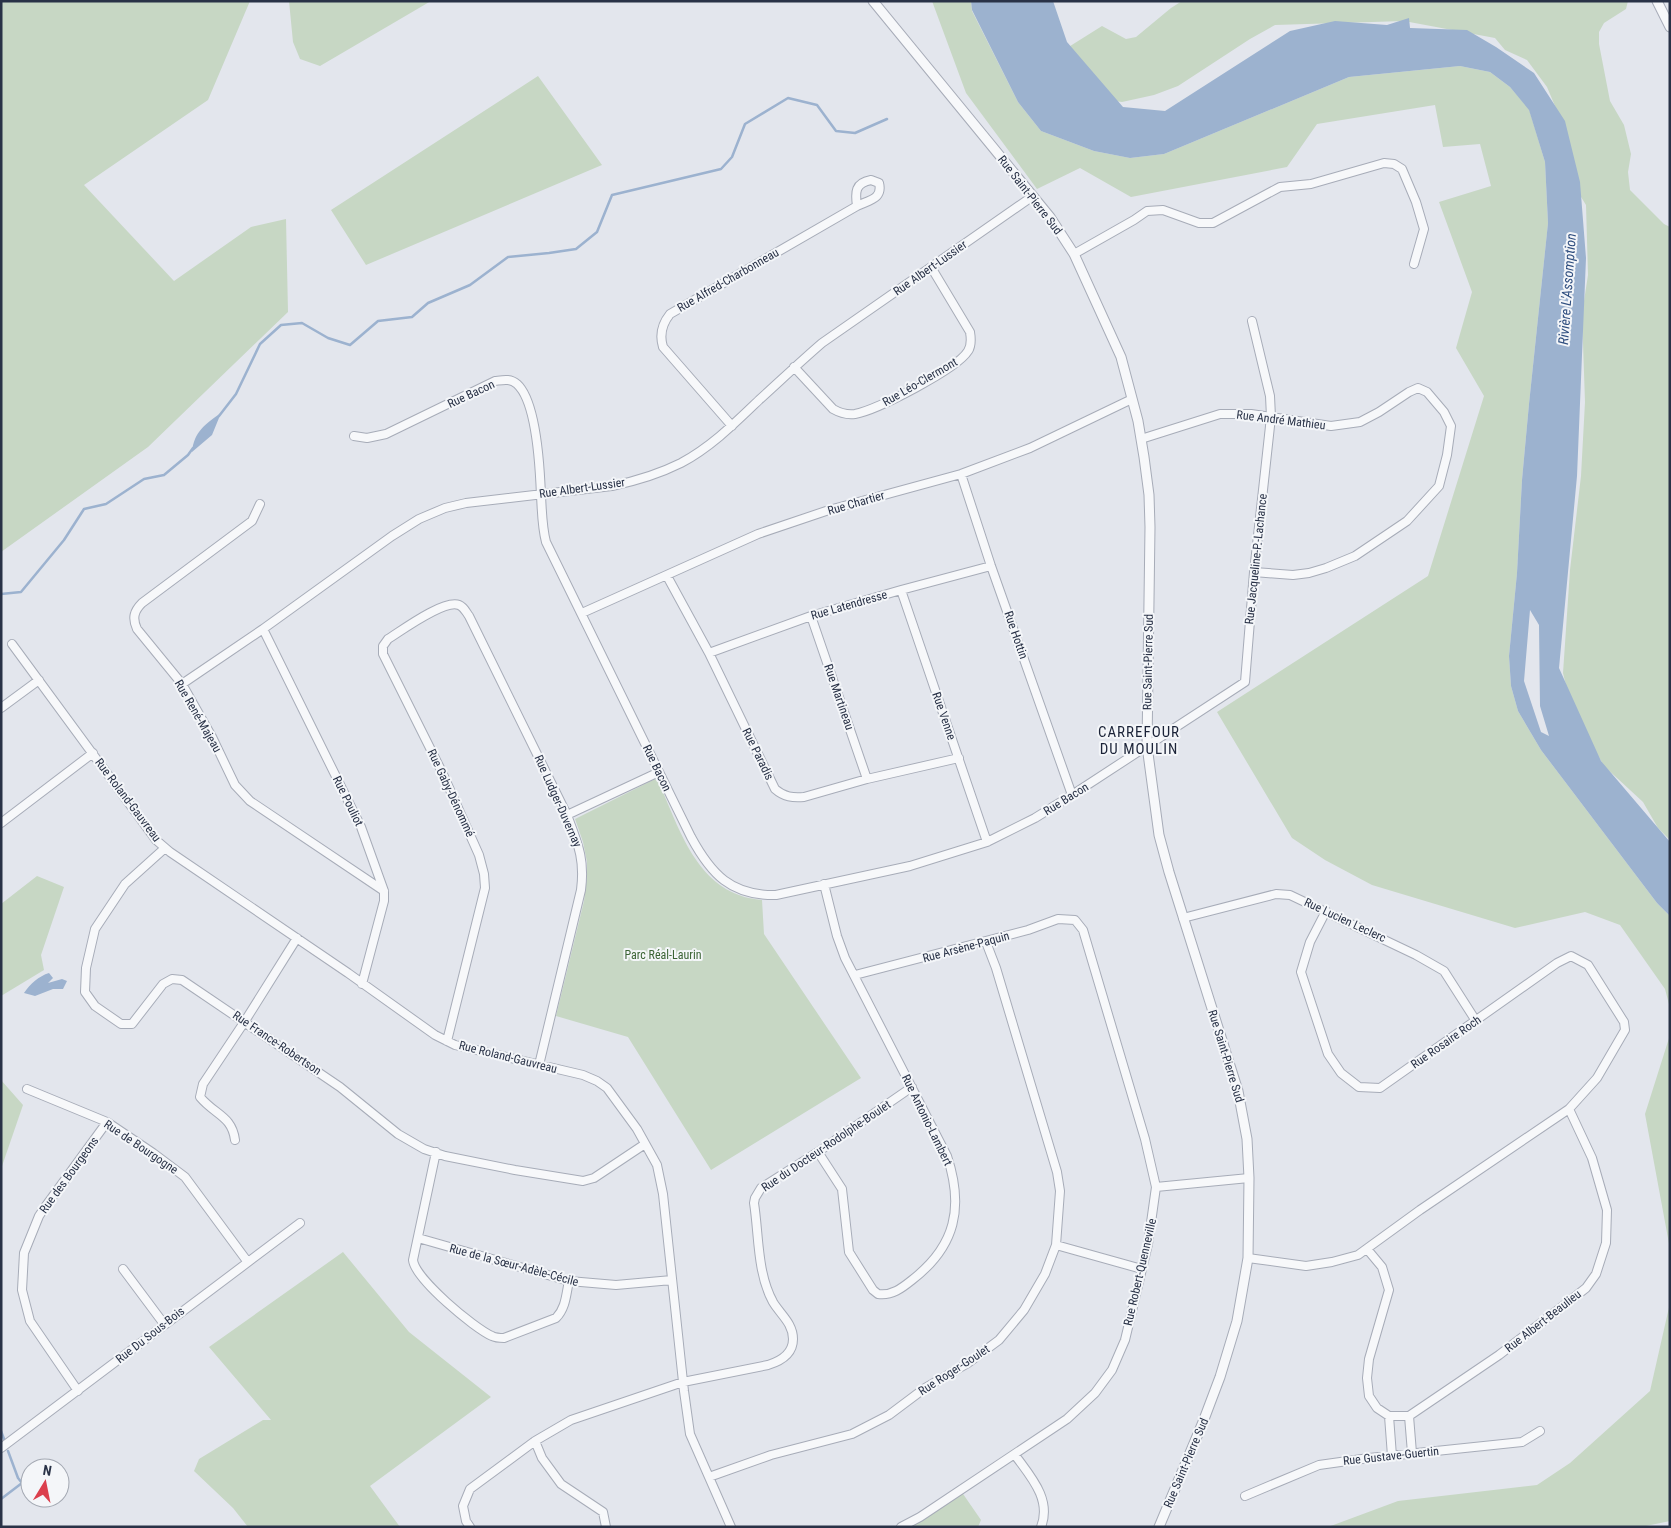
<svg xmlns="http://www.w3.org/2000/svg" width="1671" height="1528" font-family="'Roboto Condensed',sans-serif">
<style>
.green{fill:#c7d7c4}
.water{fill:#9cb2cf;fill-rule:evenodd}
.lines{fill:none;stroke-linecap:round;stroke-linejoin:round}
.stream{stroke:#9cb2cf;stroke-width:2.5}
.minor-casing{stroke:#a7acb8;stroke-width:10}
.tertiary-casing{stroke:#a7acb8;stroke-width:11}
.minor{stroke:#f7f8fa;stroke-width:8}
.tertiary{stroke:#f7f8fa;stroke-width:9}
.labels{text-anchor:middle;stroke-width:4;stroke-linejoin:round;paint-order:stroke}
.street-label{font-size:12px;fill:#293247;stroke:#f4f6f9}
.park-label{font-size:12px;fill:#3b6435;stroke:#f4f6f9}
.water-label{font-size:14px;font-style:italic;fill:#2f4e7f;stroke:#f4f6f9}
.quarter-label{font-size:15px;letter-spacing:1px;fill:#1b2338;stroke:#f4f6f9}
</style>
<rect width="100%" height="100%" fill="#e3e6ed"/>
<path class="green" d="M1 1H250L208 100 84 185 174 281 251 227 286 219 288 312 148 447 1 552Z
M289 1H431L320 66 300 59 293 42Z
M932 1H971L972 11 1018 102 1041 131 1094 151 1130 158 1164 154 1349 77 1460 66 1490 72 1510 87 1529 109 1545 162 1548 223 1529 404 1522 480 1517 573 1509 656 1511 686 1518 711 1541 750 1657 903 1670 916V1008L1665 989 1620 925 1585 912 1515 928 1372 885 1325 860 1292 838 1217 712 1428 576 1484 396 1456 348 1472 292 1439 202 1491 186 1480 144 1443 147 1435 105 1317 124 1287 167 1131 197 1080 168 1037 189 966 93Z
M1182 1H1628L1626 9 1604 23 1599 32V44L1610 101 1624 125 1631 154 1628 172 1630 190 1664 224 1670 227V840L1658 828 1643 802 1604 766 1572 710 1563 673 1570 570 1581 476 1585 402 1582 314 1588 275 1586 205 1578 192 1566 132 1547 87 1527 60 1505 50 1495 38 1404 21 1275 25 1250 39 1178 86 1154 95 1122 102 1101 99 1067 48 1102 26 1126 39 1136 37 1171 8Z
M538 76 602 165 366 265 331 210Z
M657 778C676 820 692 878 739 895 746 898 754 899 762 900L764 934 861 1078 711 1170 628 1037 556 1016 584 901 587 876V862L583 842 575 819Z
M37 876 64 887 41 955 44 970 1 996V904Z
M1670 1035V1249L1645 1114Z
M1 1080 23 1105 1 1169Z
M343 1252 409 1332 491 1397 370 1486 400 1527H248L233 1508 194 1471 199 1459 263 1420H271L209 1347Z
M1670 1303V1521L1641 1527H1328L1398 1501 1537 1485 1570 1463 1650 1391Z
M961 1491 981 1520 978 1527H901Z"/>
<path class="water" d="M971 1H1053L1067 42 1123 107 1165 111 1290 31 1335 21 1387 25 1409 18 1410 28 1467 30 1496 47 1534 73 1565 121 1580 182 1586 258 1577 476 1559 668 1601 761 1670 842V916L1657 903 1541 750 1518 711 1511 686 1509 656 1517 573 1522 480 1529 404 1548 223 1545 162 1529 110 1510 87 1490 72 1460 66 1349 77 1164 154 1130 158 1094 151 1041 131 1018 102 972 10ZM1530 610 1539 625 1540 706 1549 736 1541 732 1524 681Z
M221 413 212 435 192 452C194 432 205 424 221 413Z
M49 973 53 978 48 983 62 979 67 981 63 989H53L35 996 24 993C30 984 39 976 49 973Z"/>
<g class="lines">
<path class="stream" d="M219 416 236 394 260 344 281 325 302 323 328 338 350 345 378 321 412 317 428 303 470 285 508 257 549 253 576 249 597 232 612 195 721 169 732 157 745 124 788 98 817 105 836 131 855 133 887 119
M1 594 21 592 64 540 84 509 106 504 144 479 164 475 188 455 193 448
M1 1431 4 1439
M1 1499 22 1483 18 1478 8 1451"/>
<defs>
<path id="minor" d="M1074 254 1134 220 1147 211 1163 210 1199 223H1213L1280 187 1311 184 1384 163 1394 164 1402 169 1416 202 1424 229 1414 264
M794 367 833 409C840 413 847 415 855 414 877 410 957 369 968 351 972 345 971 338 970 332L931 267
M732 426 663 347C659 334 662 324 670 314L857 206C869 200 883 199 879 183L871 180C855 183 855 192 857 206
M354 436 367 438 386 434 495 381C503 380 510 378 517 384 537 402 540 469 541 496 542 511 542 527 546 542L691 837C711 874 731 896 776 895L910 866 987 842 1035 818 1072 795 1245 682 1254 572 1271 417 1270 396 1252 321
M1141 439 1220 414H1251L1331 426 1360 422 1379 412 1409 392 1418 388 1427 392 1444 412 1451 426 1447 455 1439 486 1407 521 1355 556 1326 568 1309 573 1293 575 1254 572
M961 474 991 566 1072 795
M260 504 252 521 142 603C134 611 132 618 137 629L182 684 212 737 235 785 250 801 384 891
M667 576 709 653 775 789C784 797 793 798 804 797L867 779 959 758
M901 590 987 842
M582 613 758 534 829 510 961 474 1030 448 1132 399
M811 616 867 779
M263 629 361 827 384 891V901L362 984
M12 644 156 840 170 852 348 973 435 1035 455 1045 583 1075 597 1081 607 1088 637 1129 657 1165 663 1194 684 1391 690 1434 731 1527
M709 653 811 616 901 590 991 566
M182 684 263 629 392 536 419 519 445 508 466 503 612 486C636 481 659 474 681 463 711 447 735 423 759 400 780 381 800 362 822 343L1033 196
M1 708 39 680
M567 815 659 772
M1 823 93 753
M165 848 125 884 95 929 86 968 85 992 95 1006 121 1024H132L163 984 172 979 182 980 340 1087 398 1134 424 1149 445 1156 515 1170 583 1181 594 1178 645 1144
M1183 918 1276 894 1290 895 1416 955 1444 971 1476 1021
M855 975 1028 930 1058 919 1075 920 1083 930 1145 1139 1156 1187 1148 1244 1125 1340 1112 1370 1095 1393 1067 1419 920 1517 901 1527
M447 1041 482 900 485 888 484 874 479 855 442 772 383 654V646L388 639C401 631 444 599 459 605 464 607 466 612 469 616L567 815C578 844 585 859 581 890L539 1065
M27 1089 107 1122 153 1153 185 1177 247 1261
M235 1140C232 1116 215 1115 200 1097L203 1084 245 1021 297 938
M436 1152 413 1260C415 1279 474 1328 492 1336 496 1338 499 1338 504 1338L556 1318C566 1308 566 1294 569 1281
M818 1152 842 1189 849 1252 873 1290 878 1294C892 1296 902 1288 912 1280 956 1246 964 1207 947 1156L845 958 837 936 824 884
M1156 1187 1249 1178
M418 1238 569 1281 616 1285 672 1280
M1056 1245 1142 1269
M1367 1249 1382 1267 1389 1290 1369 1359 1367 1378 1369 1396 1377 1408 1389 1416H1409L1499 1355 1563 1306 1586 1288 1596 1274 1606 1243 1607 1210 1592 1158 1569 1109
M1248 1258 1306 1266 1332 1262 1358 1255 1420 1210 1569 1109 1597 1078 1625 1030 1624 1022 1588 965 1571 956 1557 963 1380 1088 1359 1087 1341 1073 1328 1054 1301 972 1310 942 1326 911
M123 1269 164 1324
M78 1391 30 1321 22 1290 24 1253 39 1216 45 1207 107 1122
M1389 1416 1392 1456
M1409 1416 1412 1453
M535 1441 542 1458 561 1484 603 1512 606 1527
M1 1448 300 1223
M1015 1455C1030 1476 1052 1499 1041 1527
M709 1477 771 1455 852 1434 889 1415 925 1388 968 1363 999 1340 1024 1310 1045 1274 1056 1245 1060 1191 1057 1172 996 968 986 942
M1245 1496 1319 1465 1369 1458 1522 1442 1540 1431
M470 1527 466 1521 463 1506 470 1489 535 1441 571 1420 683 1382 768 1365C781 1361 793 1354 793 1339 793 1323 780 1314 773 1302 757 1273 759 1235 754 1203L755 1198 761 1188 818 1152 912 1087"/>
<path id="tertiary" d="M873 1 1050 217 1074 254 1121 357 1138 421 1144 457 1149 495 1150 527 1147 746 1159 835 1169 872 1238 1091 1247 1139 1249 1178 1248 1258 1237 1321 1220 1377 1203 1422 1159 1527
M1657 1 1670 27"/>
</defs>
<use href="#minor" class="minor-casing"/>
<use href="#tertiary" class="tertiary-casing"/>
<use href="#minor" class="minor"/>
<use href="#tertiary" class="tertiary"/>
</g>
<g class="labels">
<g class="street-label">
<text transform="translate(1030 195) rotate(52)" y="4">Rue Saint-Pierre Sud</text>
<text transform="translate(930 268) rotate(-35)" y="4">Rue Albert-Lussier</text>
<text transform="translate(728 280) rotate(-30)" y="4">Rue Alfred-Charbonneau</text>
<text transform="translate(920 382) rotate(-30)" y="4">Rue Léo-Clermont</text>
<text transform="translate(471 394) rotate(-25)" y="4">Rue Bacon</text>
<text transform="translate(1281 420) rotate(7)" y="4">Rue André Mathieu</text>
<text transform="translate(582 488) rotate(-8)" y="4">Rue Albert-Lussier</text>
<text transform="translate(856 503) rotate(-16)" y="4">Rue Chartier</text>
<text transform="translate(1256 559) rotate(-84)" y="4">Rue Jacqueline-P.-Lachance</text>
<text transform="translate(849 605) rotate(-16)" y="4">Rue Latendresse</text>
<text transform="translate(1016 635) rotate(71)" y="4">Rue Hottin</text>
<text transform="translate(1148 662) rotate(-89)" y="4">Rue Saint-Pierre Sud</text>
<text transform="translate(839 697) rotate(71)" y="4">Rue Martineau</text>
<text transform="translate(198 716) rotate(60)" y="4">Rue René-Majeau</text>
<text transform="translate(944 716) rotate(71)" y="4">Rue Venne</text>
<text transform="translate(758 754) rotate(64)" y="4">Rue Paradis</text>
<text transform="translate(657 768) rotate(64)" y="4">Rue Bacon</text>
<text transform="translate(451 793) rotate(65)" y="4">Rue Gaby-Dénommé</text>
<text transform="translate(1066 799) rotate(-32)" y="4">Rue Bacon</text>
<text transform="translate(128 800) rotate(53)" y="4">Rue Roland-Gauvreau</text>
<text transform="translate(348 801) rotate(64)" y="4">Rue Pouliot</text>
<text transform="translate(558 801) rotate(66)" y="4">Rue Ludger-Duvernay</text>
<text transform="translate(1345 920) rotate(25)" y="4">Rue Lucien Leclerc</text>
<text transform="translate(966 947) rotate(-15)" y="4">Rue Arsène-Paquin</text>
<text transform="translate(1446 1042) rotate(-35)" y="4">Rue Rosaire Roch</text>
<text transform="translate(277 1043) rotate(34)" y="4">Rue France-Robertson</text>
<text transform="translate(1226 1056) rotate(73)" y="4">Rue Saint-Pierre Sud</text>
<text transform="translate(508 1057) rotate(14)" y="4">Rue Roland-Gauvreau</text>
<text transform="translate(927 1120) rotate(64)" y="4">Rue Antonio-Lambert</text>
<text transform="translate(826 1146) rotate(-34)" y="4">Rue du Docteur-Rodolphe-Boulet</text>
<text transform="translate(141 1147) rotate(34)" y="4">Rue de Bourgogne</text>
<text transform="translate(69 1175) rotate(-54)" y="4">Rue des Bourgeons</text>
<text transform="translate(514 1265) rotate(15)" y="4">Rue de la Sœur-Adèle-Cécile</text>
<text transform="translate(1140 1272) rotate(-77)" y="4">Rue Robert-Quenneville</text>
<text transform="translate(1543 1321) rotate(-38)" y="4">Rue Albert-Beaulieu</text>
<text transform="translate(150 1335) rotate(-38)" y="4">Rue Du Sous-Bois</text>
<text transform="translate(954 1370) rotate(-33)" y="4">Rue Roger-Goulet</text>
<text transform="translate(1391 1456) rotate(-6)" y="4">Rue Gustave-Guertin</text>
<text transform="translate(1186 1463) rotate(-67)" y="4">Rue Saint-Pierre Sud</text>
</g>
<g class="park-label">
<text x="663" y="959">Parc Réal-Laurin</text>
</g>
<g class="water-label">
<text transform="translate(1567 289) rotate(-86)" y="5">Rivière L'Assomption</text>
</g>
<g class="quarter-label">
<text x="1139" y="737">CARREFOUR<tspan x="1139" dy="17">DU MOULIN</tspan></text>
</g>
</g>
<rect width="1671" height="1528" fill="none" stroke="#293247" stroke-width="5"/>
<g transform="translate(45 1483) rotate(10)"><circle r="24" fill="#f4f6f9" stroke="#a3a8b2"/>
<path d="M0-4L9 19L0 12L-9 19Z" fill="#db3f4d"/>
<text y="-8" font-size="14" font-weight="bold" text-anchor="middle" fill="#293247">N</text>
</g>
</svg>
